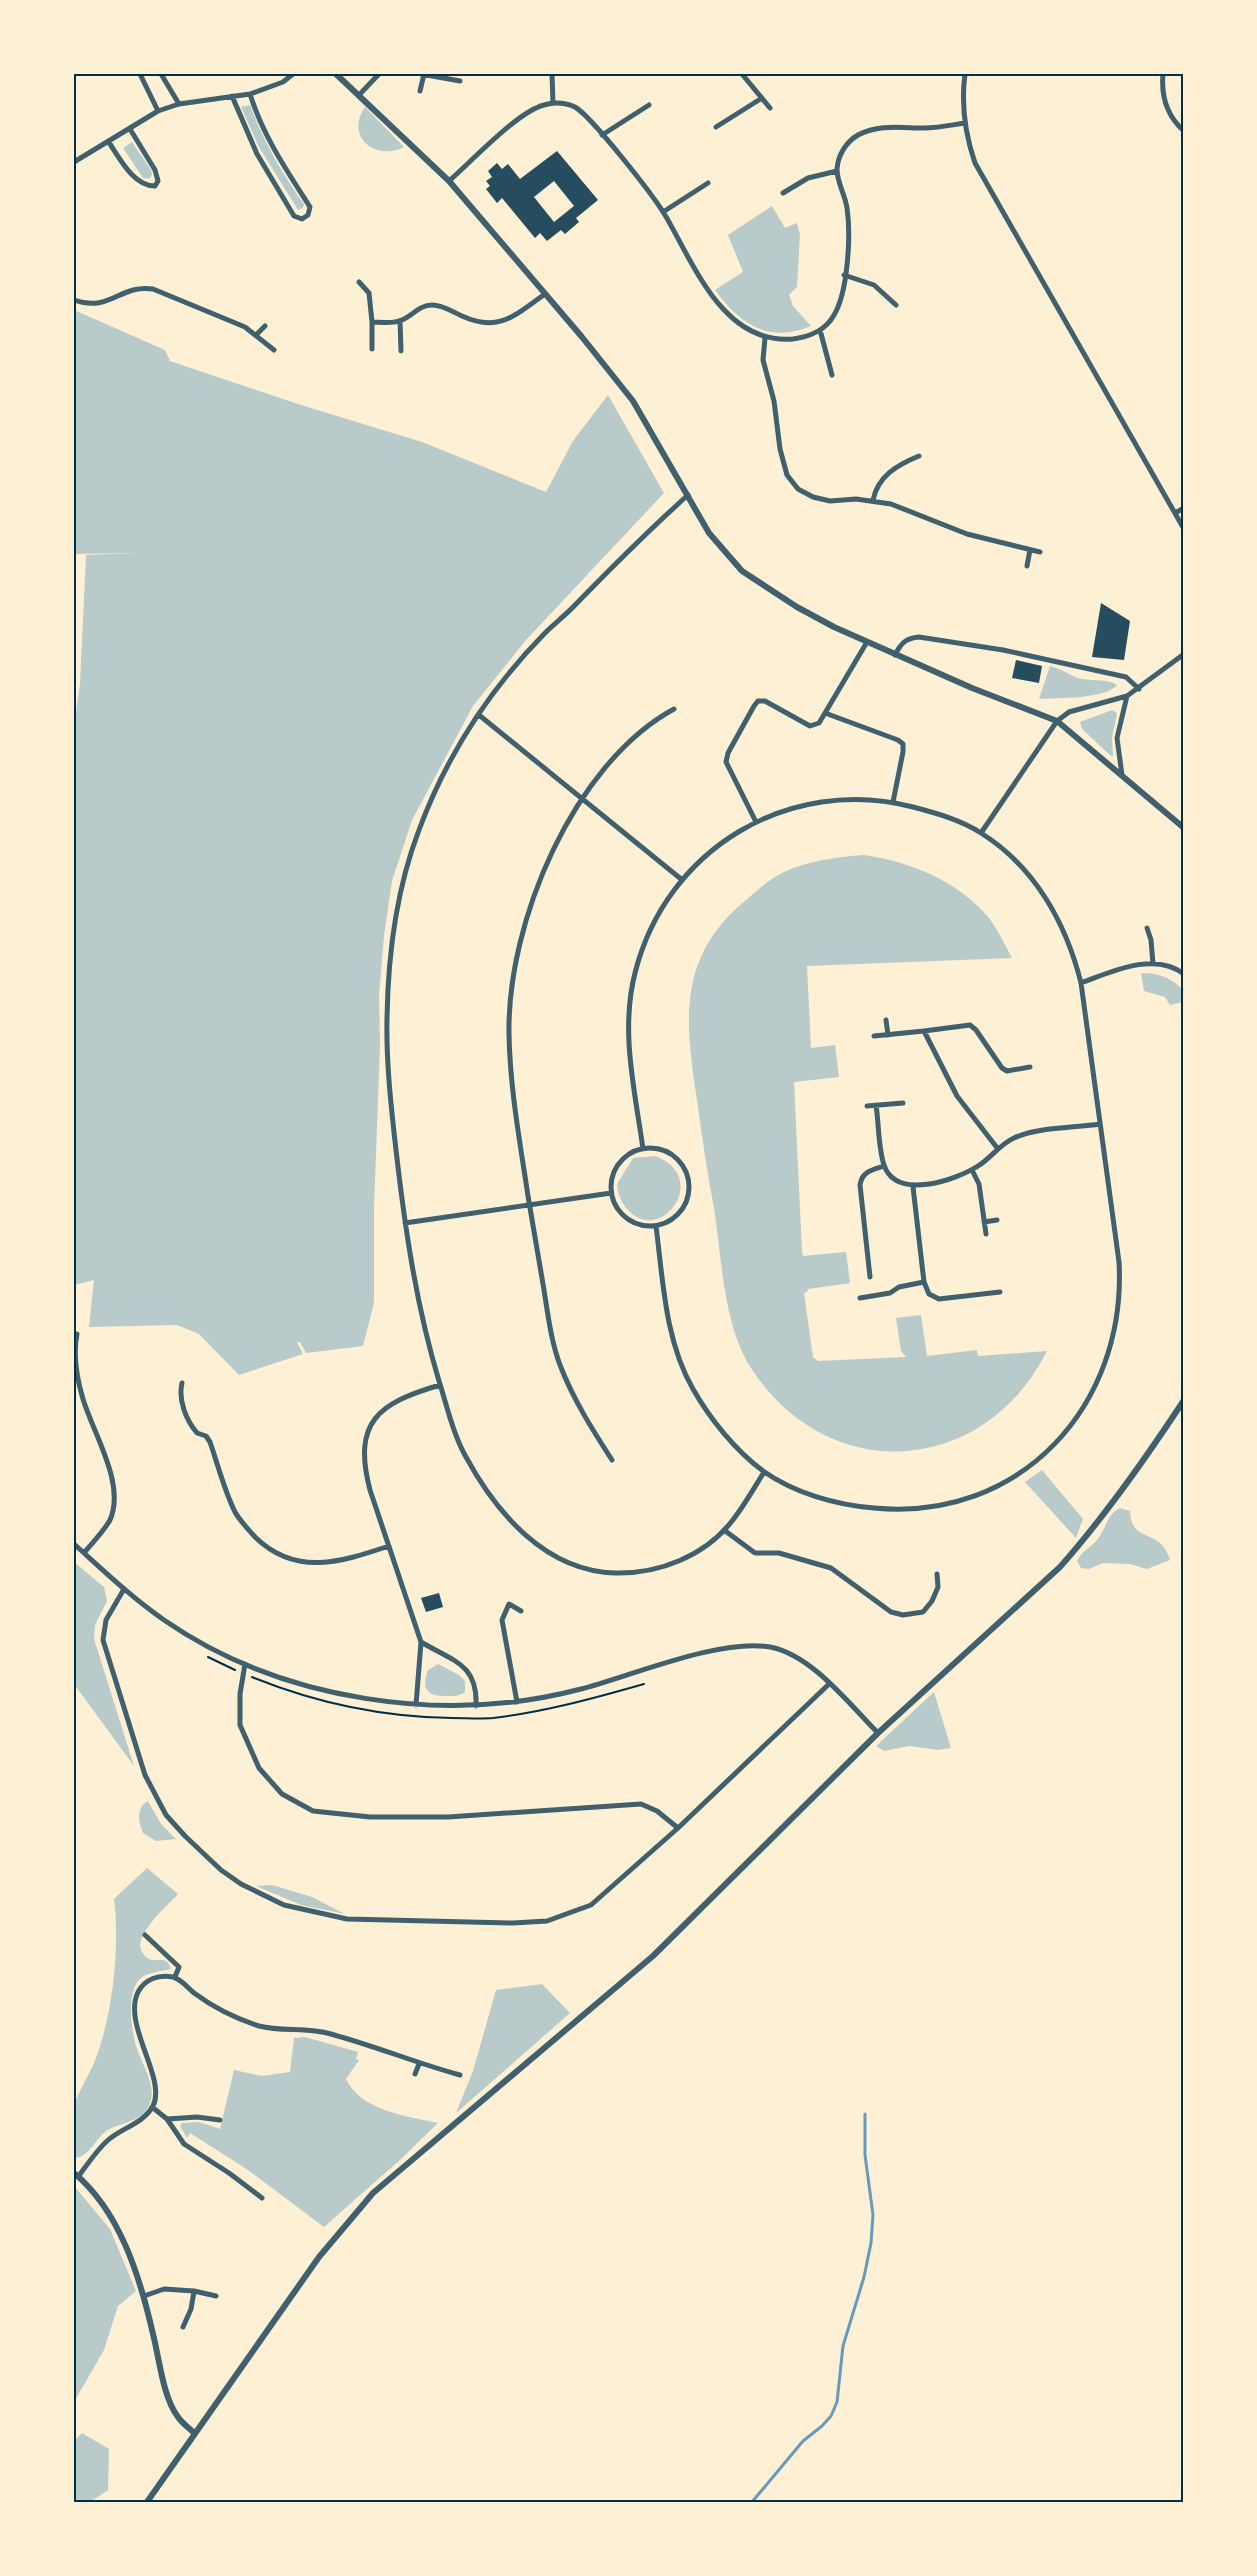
<svg xmlns="http://www.w3.org/2000/svg" width="1257" height="2576" font-family="'Varela Round',sans-serif">
<style>
.green{fill:#b9caca}
.lines{fill:none;stroke-linecap:round;stroke-linejoin:round}
.stream{stroke:#669bbc;stroke-width:3}
.building{fill:#264d5e;fill-rule:evenodd}
.path{stroke:#003049;stroke-width:2}
.minor{stroke:#3f606c;stroke-width:5}
.tertiary{stroke:#3f606c;stroke-width:6}
.neatline{fill:none;stroke:#003049;stroke-width:2}
</style>
<rect width="100%" height="100%" fill="#fdf0d5"/>
<path class="green" d="M250 105C263 140 282 174 304 204L303 208 298 210 259 147 241 107Z
M365 107 404 147C374 162 345 135 365 107Z
M132 142 151 170 152 175 149 179 143 178 123 148Z
M772 206 785 228 797 223 800 235 797 287 789 295 793 306 811 326C768 344 740 324 715 290L743 272 728 235Z
M74 310 165 350 170 361 301 405 422 442 546 492 573 441 608 395 664 493 526 640 473 706 412 820 392 881 384 936 379 996 380 1045 374 1208V1303L363 1346 306 1353 300 1342H297L303 1354 239 1375 199 1334 177 1325 89 1327 94 1280 74 1285V725L80 684 86 555 137 553 74 554Z
M1050 666C1063 669 1073 678 1083 679 1094 681 1109 679 1117 685 1106 699 1057 698 1039 699Z
M1112 710 1117 713 1112 738 1113 756H1111L1082 729 1080 722Z
M864 855C911 862 958 881 989 918 998 930 1005 945 1012 958L807 966 811 1048 835 1045 839 1077 794 1082 802 1251 803 1256 846 1252 850 1283 808 1289 807 1292 804 1293 813 1357 818 1361 906 1357 901 1351 896 1318 921 1315 927 1356 977 1350 978 1356 1047 1351C985 1475 831 1487 753 1371 723 1327 722 1259 714 1208 707 1172 702 1136 697 1100 685 1020 677 957 746 900 757 891 769 879 782 873 806 861 837 857 864 855Z
M1141 973C1159 973 1170 977 1183 990V1002L1170 1005 1165 997 1144 991Z
M655 1156C710 1176 664 1242 631 1213 622 1205 618 1196 617 1184L633 1158Z
M1042 1470 1083 1519 1076 1538 1025 1482Z
M1120 1508 1130 1511C1131 1545 1160 1526 1170 1560L1147 1569 1130 1564 1103 1563 1089 1569 1081 1568 1077 1561C1082 1551 1090 1548 1097 1540 1106 1529 1107 1514 1120 1508Z
M74 1562 104 1587 107 1601 95 1625 94 1639 134 1766 74 1684Z
M438 1664 459 1675 465 1681V1692C458 1697 453 1696 445 1696 425 1696 422 1688 428 1670Z
M934 1692 951 1748 938 1750 909 1746 884 1751 876 1746Z
M148 1801 161 1824 176 1839 156 1841 143 1833C138 1821 136 1808 148 1801Z
M147 1868 178 1894C167 1906 132 1936 142 1952 145 1956 148 1960 153 1960 163 1961 167 1957 171 1969 162 1971 152 1972 144 1976 125 1986 131 2028 136 2046 141 2063 157 2085 150 2103 143 2124 120 2121 105 2132 95 2140 88 2158 74 2158 74 2141 72 2124 74 2107 74 2099 92 2070 96 2058 113 2012 120 1947 114 1899Z
M272 1885 312 1897 345 1914 301 1905 256 1886Z
M542 1984 570 2013 456 2113 473 2071 496 1990Z
M305 2037 358 2052 356 2059 359 2060 346 2079C361 2111 407 2116 438 2123L401 2159 324 2227 248 2170 190 2133 187 2138 180 2126 182 2123 199 2122 220 2129 234 2070 262 2076 290 2072 294 2038Z
M74 2186 110 2229 136 2291 118 2306 104 2350 74 2402Z
M82 2433 109 2449 108 2490 90 2502H74V2441Z"/>
<g class="lines">
<path class="stream" d="M752 2502 803 2441 822 2426 831 2416 837 2402 843 2346 864 2277 871 2243 873 2215 865 2155V2114"/>
</g>
<path class="building" d="M557 151 598 200 576 218 579 222 565 234 561 230 547 241 540 233 535 238 502 198 497 203 486 189 490 186 486 181 492 177 488 171 497 163 502 169 508 164 520 179ZM554 181 574 206 554 222 534 197Z
M1101 603 1130 621 1124 660 1092 657Z
M1016 660 1042 666 1039 683 1012 678Z
M439 1593 443 1607 426 1612 421 1598Z"/>
<g class="lines">
<path class="path" d="M208 1657 235 1670
M252 1677C316 1703 383 1717 452 1718 465 1718 480 1719 493 1718 544 1712 595 1698 644 1684"/>
<path class="minor" d="M140 74 158 111
M161 74 179 104
M421 74 460 81
M552 74 553 103
M742 74 770 108
M965 74C961 104 965 134 975 163L1184 529
M1163 74C1161 96 1167 116 1184 131
M420 91 424 74
M359 95 379 74
M232 96 257 154 294 216 302 219 308 215 310 207C287 171 263 136 250 94
M716 127 762 98
M602 135 649 105
M108 141C119 157 133 186 155 186L158 181 155 170 130 129
M74 162 158 111 179 104 250 94 283 82 293 74
M449 181C472 161 517 112 544 105 554 102 566 103 575 107 592 117 653 195 665 215 694 264 723 345 793 339 809 337 826 330 834 315 848 292 851 235 847 208 845 194 837 183 837 169 838 155 846 142 858 135 879 124 902 128 924 128 938 128 952 125 965 123
M783 193 808 178 837 171
M663 212 708 183
M844 275 874 285 896 305
M359 282 369 293 372 322C380 322 391 324 399 321 411 318 418 305 432 305 443 305 453 312 462 316 499 333 515 315 545 294
M74 300C111 313 119 284 153 289L245 327 274 350
M400 321 401 351
M372 322V349
M820 330 832 375
M257 334 265 326
M765 338 763 360 774 401 780 449 787 475 798 489 813 497 830 501 856 499 891 504 967 534 1040 552
M688 495C649 530 613 566 577 603 567 614 555 623 545 633 490 689 446 757 419 830 396 890 388 954 387 1018 386 1061 391 1106 396 1150 405 1228 416 1305 439 1381 447 1406 453 1434 466 1457 497 1514 546 1571 615 1573 659 1574 705 1556 732 1521 744 1506 754 1488 764 1472
M873 500C878 476 897 465 919 456
M1175 513 1184 508
M1027 566 1030 550
M895 655C901 643 906 638 919 637L1003 650 1126 677 1139 689
M825 713 867 642
M479 715 681 879
M1122 775 1117 738 1127 696
M756 822 726 762 728 753 754 706 758 701H765L810 726 819 723 825 713 898 740 903 744V752L893 802
M981 833 1057 721 1069 712 1127 696 1184 654
M1147 928 1151 940 1153 964
M1081 983C1111 972 1154 951 1184 974
M886 1020 888 1035
M924 1031 970 1025 976 1030 1002 1068 1007 1071 1030 1067
M874 1036 924 1031 957 1096 998 1149
M876 1105C879 1124 878 1147 884 1165 896 1201 956 1180 978 1166 991 1158 1000 1144 1014 1138 1037 1127 1075 1128 1100 1124
M867 1106 903 1103
M611 1187a39 39 0 1 1 78 0a39 39 0 1 1-78 0Z
M643 1149C635 1091 620 1031 635 973 666 849 789 775 913 807 936 813 961 820 981 833 1035 867 1066 923 1081 983L1119 1262C1127 1405 1021 1522 874 1508 836 1505 794 1493 763 1471 735 1450 710 1419 693 1389 665 1341 663 1280 656 1226
M972 1170 979 1184 986 1234
M913 1187 924 1282 929 1294 939 1299 1000 1292
M984 1222 997 1220
M405 1223 611 1193
M870 1277 860 1185C862 1171 873 1170 884 1166
M860 1298 890 1293 899 1287 924 1282
M77 1334C73 1354 77 1379 83 1399 93 1433 126 1484 110 1520 104 1531 92 1543 84 1553
M182 1383C178 1400 186 1420 197 1433L206 1436 210 1442C218 1465 224 1490 235 1512 240 1521 248 1529 255 1537 296 1577 341 1562 389 1546
M612 1460C592 1429 573 1399 560 1365 551 1341 548 1315 544 1290 539 1259 533 1227 528 1196 520 1142 510 1089 509 1034 507 923 573 764 674 709
M724 1530 755 1553H779L831 1568 891 1612 903 1615 923 1612 932 1601 938 1587 937 1574
M74 1544C103 1570 131 1597 164 1620 281 1701 444 1725 581 1689 631 1676 720 1638 770 1647 812 1655 849 1704 878 1733
M124 1589 106 1620 103 1640 145 1775 166 1815 185 1836 221 1870 241 1884 284 1905 347 1919 513 1923 547 1921 591 1905 678 1828 829 1684
M421 1642C453 1661 478 1664 476 1706
M245 1664 240 1694V1725L259 1768 282 1794 313 1811 370 1817H448L641 1804 657 1811 678 1828
M517 1702 502 1620 509 1604 521 1611
M416 1705 421 1642 370 1490C352 1421 379 1403 440 1385
M145 1935 179 1967 175 1977
M415 2074 419 2064
M152 2107 167 2119 184 2144 229 2173 262 2198
M167 2119 197 2117 220 2120
M78 2177C87 2165 96 2151 107 2141 121 2128 143 2124 153 2106 167 2078 122 2025 138 1992 145 1979 159 1974 173 1977 181 1979 188 1988 194 1993 213 2007 237 2019 259 2026 282 2032 307 2027 331 2034 375 2046 416 2063 460 2075
M194 2291 216 2296
M144 2296 164 2289 194 2291 191 2309 183 2327"/>
<path class="tertiary" d="M336 74 449 181 582 337 633 401 709 533 742 571 797 607 834 627 972 688 1057 721 1184 828
M74 2173C120 2211 140 2277 153 2334 159 2357 163 2398 178 2417 182 2423 189 2428 194 2433
M147 2502 319 2257 373 2193 653 1956 878 1733 1060 1567C1106 1515 1146 1458 1184 1400"/>
</g>
<rect width="1257" height="2576" fill="none" stroke="#fdf0d5" stroke-width="150"/>
<rect x="75" y="75" width="1107" height="2426" class="neatline"/>
</svg>
